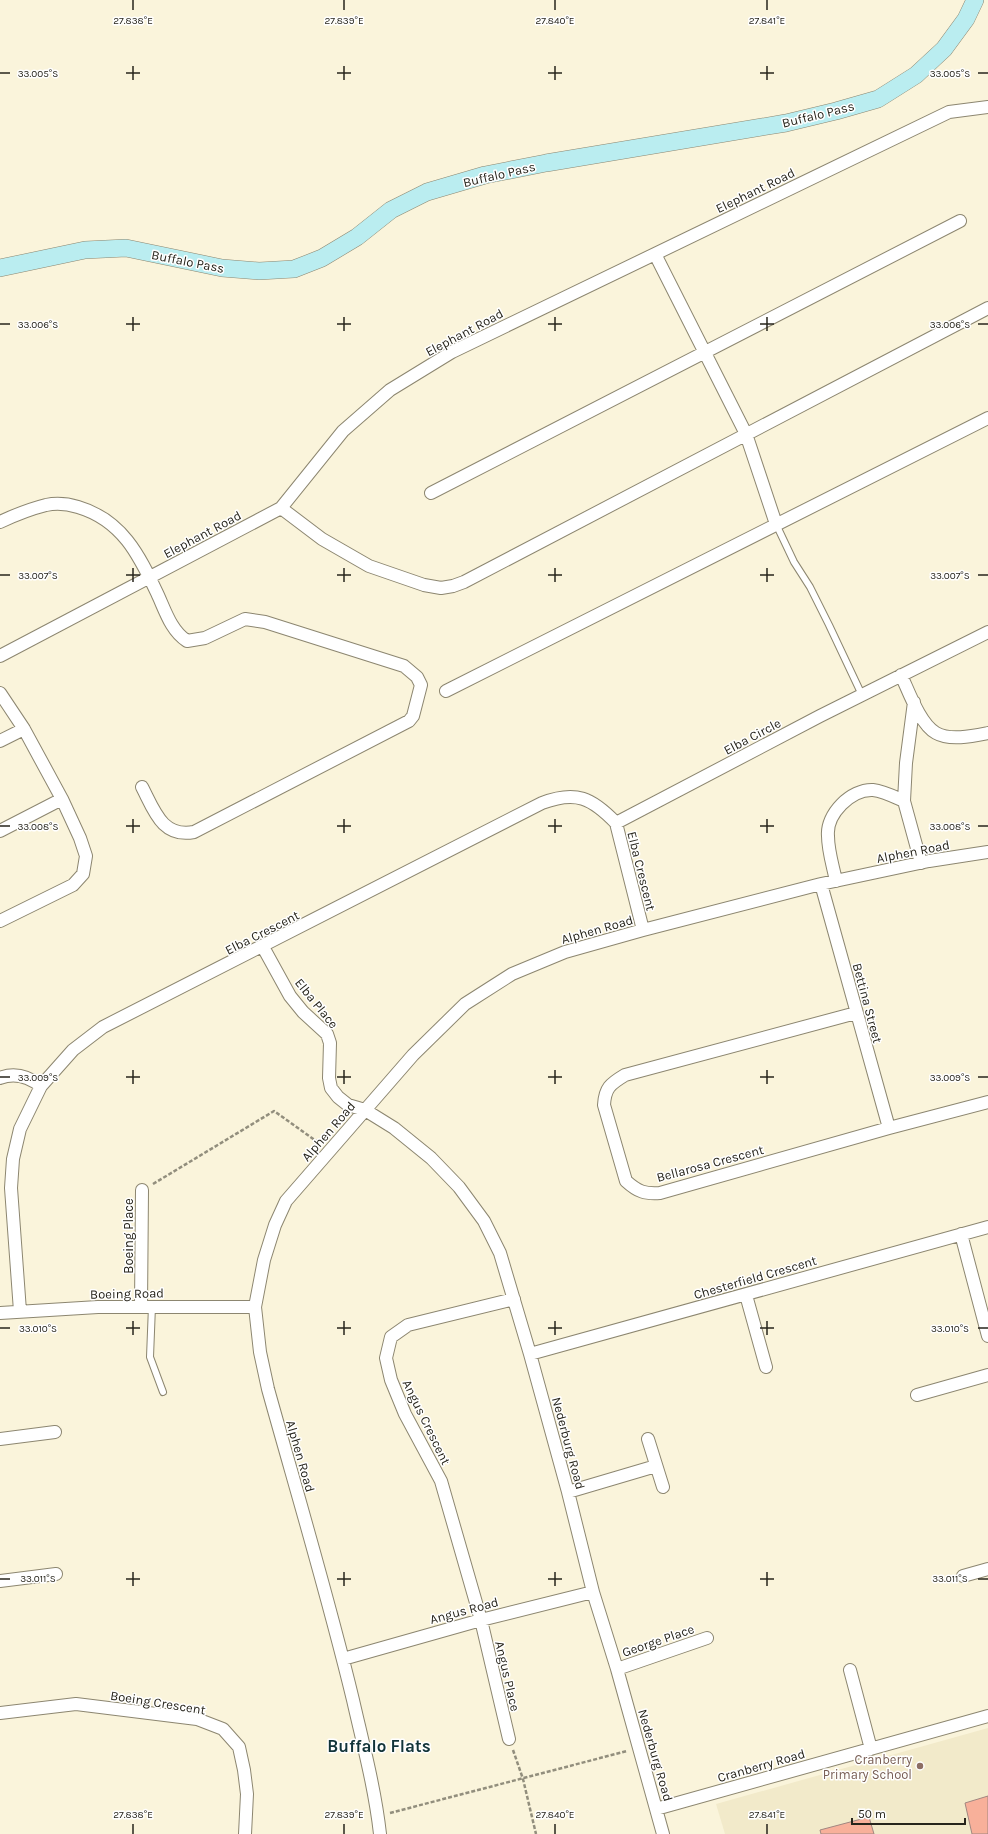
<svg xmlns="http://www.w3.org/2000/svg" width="988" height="1834" font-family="Karla,sans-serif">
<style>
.built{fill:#f2eaca}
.building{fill:#f8b09a;stroke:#a18780}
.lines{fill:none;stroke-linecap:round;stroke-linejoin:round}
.lane-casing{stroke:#8c8670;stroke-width:8}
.street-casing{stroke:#8c8670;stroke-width:14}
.secondary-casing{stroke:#8c8670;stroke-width:18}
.path{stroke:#928e7d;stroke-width:2.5;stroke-dasharray:4 2;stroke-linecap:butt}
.lane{stroke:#fff;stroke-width:6}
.street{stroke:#fff;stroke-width:12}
.secondary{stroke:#baedf0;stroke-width:17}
.ticks{fill:none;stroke:#27251c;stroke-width:1.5}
.education-dot{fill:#8d6e63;stroke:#fff;stroke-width:1.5}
.labels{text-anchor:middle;stroke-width:3;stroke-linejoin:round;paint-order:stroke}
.street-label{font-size:13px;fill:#27251c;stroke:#fff}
.education-label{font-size:13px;fill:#785e54;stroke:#fff;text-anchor:end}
.district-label{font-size:17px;font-weight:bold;fill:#123439;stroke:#fff}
.ticks-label{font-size:10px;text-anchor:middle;fill:#27251c;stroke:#fff;stroke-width:3;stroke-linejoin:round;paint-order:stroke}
</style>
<rect width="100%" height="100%" fill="#faf4db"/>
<path class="built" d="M988 1728V1834H725L716 1804Z"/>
<path class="building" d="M988 1796V1834H972L965 1803Z
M869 1817 874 1834H821L820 1830Z"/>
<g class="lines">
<defs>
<path id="lane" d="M776 524 794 562 810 587 829 625 862 695
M152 1306 150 1357 163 1392"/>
<path id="street" d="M655 254 746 434 776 524
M431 493 960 221
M281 508 322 539 369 566 424 585 441 588 453 586 464 582 988 308
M0 522C15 515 30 509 46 505 56 503 68 504 78 507 122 520 139 555 157 593 165 610 171 631 187 641L205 638 245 619 265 622 404 666 417 677 421 685 413 716 409 721 194 832C162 838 154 810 142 787
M0 656 281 508 343 431 390 390 452 352 949 112 988 107
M901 675C909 692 920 724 936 733 950 741 973 736 988 733
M446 691 988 418
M0 693 24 729 62 799 80 838 86 856 83 874 73 885 0 921
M914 702 906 763 904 801 921 863
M0 741 24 729
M616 823 820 716 988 632
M0 831 62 799
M836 881C833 866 828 851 828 836 826 814 851 789 873 790 883 791 895 797 904 801
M821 884 889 1128
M263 947 290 996 303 1012 327 1034 330 1043 329 1078 331 1088 338 1097 348 1105 365 1110 394 1128 431 1158 459 1187 484 1221 500 1253 530 1354 568 1492 593 1592 617 1669 663 1834
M856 1013 625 1075C610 1084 605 1088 604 1105L626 1181C638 1192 645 1194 660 1193L889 1128 988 1102
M0 1078C15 1072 29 1077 41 1086
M961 1234 988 1336
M746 1295 766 1367
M141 1306 142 1190
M20 1311 11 1188 13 1159 20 1129 41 1086 73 1050 103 1027 542 803C576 790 592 798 616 823L643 930
M0 1313 98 1307H255
M530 1354 988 1227
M917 1395 988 1375
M0 1439 55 1432
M648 1439 663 1487
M568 1492 656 1466
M963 1576 988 1569
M0 1581 56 1574
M343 1659 481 1620 593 1592
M617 1669 707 1638
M850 1670 871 1749
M0 1713 76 1704 197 1719 223 1729 239 1747 244 1770 247 1794 245 1834
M509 1739 481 1620 441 1481 405 1414 391 1380 386 1358 391 1337 408 1325 514 1299
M656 1809 988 1716
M380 1834C375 1789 363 1744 353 1700 328 1596 297 1493 268 1389L260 1352 255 1307 264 1260 275 1225 286 1201 413 1055 465 1004 512 974 565 952 643 930 821 884 929 861 988 852"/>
<path id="secondary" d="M0 268 85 250 126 248 222 268 259 271 294 269 322 258 357 237 391 210 427 192 485 175 546 163 786 123 836 111 878 99 916 75 944 49 966 19 975 0"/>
</defs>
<use href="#lane" class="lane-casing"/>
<use href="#street" class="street-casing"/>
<use href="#secondary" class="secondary-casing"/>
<path class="path" d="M153 1184 274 1111 319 1143
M513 1750 523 1779 536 1834
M390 1813 627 1751"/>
<use href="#lane" class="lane"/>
<use href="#street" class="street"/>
<use href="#secondary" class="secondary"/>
</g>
<path class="ticks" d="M133 0V10M344 0V10M555 0V10M767 0V10M133 66V80M344 66V80M555 66V80M767 66V80M0 73H10M126 73H140M337 73H351M548 73H562M760 73H774M978 73H988M133 317V331M344 317V331M555 317V331M767 317V331M0 324H10M126 324H140M337 324H351M548 324H562M760 324H774M978 324H988M133 568V582M344 568V582M555 568V582M767 568V582M0 575H10M126 575H140M337 575H351M548 575H562M760 575H774M978 575H988M133 819V833M344 819V833M555 819V833M767 819V833M0 826H10M126 826H140M337 826H351M548 826H562M760 826H774M978 826H988M133 1070V1084M344 1070V1084M555 1070V1084M767 1070V1084M0 1077H10M126 1077H140M337 1077H351M548 1077H562M760 1077H774M978 1077H988M133 1321V1335M344 1321V1335M555 1321V1335M767 1321V1335M0 1328H10M126 1328H140M337 1328H351M548 1328H562M760 1328H774M978 1328H988M133 1572V1586M344 1572V1586M555 1572V1586M767 1572V1586M0 1579H10M126 1579H140M337 1579H351M548 1579H562M760 1579H774M978 1579H988M133 1824V1834M344 1824V1834M555 1824V1834M767 1824V1834"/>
<circle class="education-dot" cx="920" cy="1766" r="4"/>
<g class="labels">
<g class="street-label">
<text transform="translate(818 114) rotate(-14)" y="5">Buffalo Pass</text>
<text transform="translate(499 174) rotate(-13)" y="5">Buffalo Pass</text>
<text transform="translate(755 190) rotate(-26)" y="5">Elephant Road</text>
<text transform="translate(188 261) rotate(11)" y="5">Buffalo Pass</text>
<text transform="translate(464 332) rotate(-28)" y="5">Elephant Road</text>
<text transform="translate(202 534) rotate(-28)" y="5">Elephant Road</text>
<text transform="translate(752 736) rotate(-28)" y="5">Elba Circle</text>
<text transform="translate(913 851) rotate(-11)" y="5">Alphen Road</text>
<text transform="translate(642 871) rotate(76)" y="5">Elba Crescent</text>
<text transform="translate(597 929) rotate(-16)" y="5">Alphen Road</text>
<text transform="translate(262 932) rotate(-27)" y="5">Elba Crescent</text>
<text transform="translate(317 1003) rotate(51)" y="5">Elba Place</text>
<text transform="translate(868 1003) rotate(75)" y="5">Bettina Street</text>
<text transform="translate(328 1131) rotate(-49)" y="5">Alphen Road</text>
<text transform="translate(710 1163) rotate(-15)" y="5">Bellarosa Crescent</text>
<text transform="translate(128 1236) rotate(-90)" y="5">Boeing Place</text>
<text transform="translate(755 1277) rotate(-16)" y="5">Chesterfield Crescent</text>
<text transform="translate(127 1293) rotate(-1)" y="5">Boeing Road</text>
<text transform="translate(427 1422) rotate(64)" y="5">Angus Crescent</text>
<text transform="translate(569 1443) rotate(75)" y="5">Nederburg Road</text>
<text transform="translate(301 1456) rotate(74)" y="5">Alphen Road</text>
<text transform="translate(464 1610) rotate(-15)" y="5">Angus Road</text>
<text transform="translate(658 1640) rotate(-19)" y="5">George Place</text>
<text transform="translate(508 1676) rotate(77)" y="5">Angus Place</text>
<text transform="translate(158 1702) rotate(9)" y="5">Boeing Crescent</text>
<text transform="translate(656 1755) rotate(74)" y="5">Nederburg Road</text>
<text transform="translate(761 1765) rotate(-16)" y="5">Cranberry Road</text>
</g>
<g class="education-label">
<text x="912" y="1764">Cranberry<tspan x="912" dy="15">Primary School</tspan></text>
</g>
<g class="district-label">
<text x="379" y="1752">Buffalo Flats</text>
</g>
</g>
<g class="ticks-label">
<text x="133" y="24">27.838°E</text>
<text x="344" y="24">27.839°E</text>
<text x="555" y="24">27.840°E</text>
<text x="767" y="24">27.841°E</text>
<text x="38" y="77">33.005°S</text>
<text x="950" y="77">33.005°S</text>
<text x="38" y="328">33.006°S</text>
<text x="950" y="328">33.006°S</text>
<text x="38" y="579">33.007°S</text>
<text x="950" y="579">33.007°S</text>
<text x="38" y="830">33.008°S</text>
<text x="950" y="830">33.008°S</text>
<text x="38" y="1081">33.009°S</text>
<text x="950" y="1081">33.009°S</text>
<text x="38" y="1332">33.010°S</text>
<text x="950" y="1332">33.010°S</text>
<text x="38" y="1582">33.011°S</text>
<text x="950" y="1582">33.011°S</text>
<text x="133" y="1818">27.838°E</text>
<text x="344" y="1818">27.839°E</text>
<text x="555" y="1818">27.840°E</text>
<text x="767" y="1818">27.841°E</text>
</g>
<path d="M852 1818v6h113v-6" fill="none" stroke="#27251c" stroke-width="2"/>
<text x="858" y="1818" font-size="12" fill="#27251c" stroke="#ffffff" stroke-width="3" paint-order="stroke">50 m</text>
</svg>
